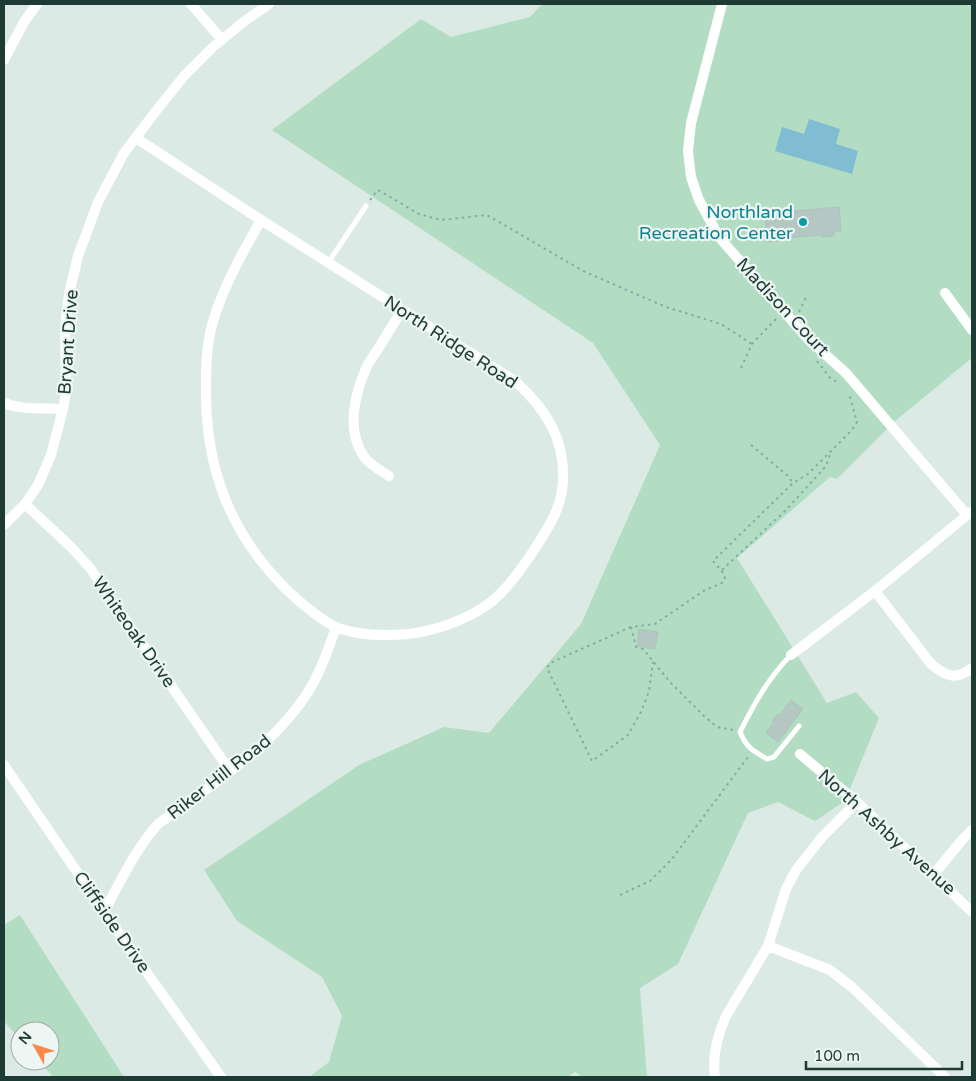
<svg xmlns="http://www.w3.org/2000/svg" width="976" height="1081" font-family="'Varela Round',sans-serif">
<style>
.green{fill:#b3ddc3}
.water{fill:#80bdd3}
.building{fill:#b5c7c2;stroke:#afc3bd}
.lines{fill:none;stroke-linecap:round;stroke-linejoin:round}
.path{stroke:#7bb0a5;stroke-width:2;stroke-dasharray:2.5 4;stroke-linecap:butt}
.lane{stroke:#fff;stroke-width:5}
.street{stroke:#fff;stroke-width:10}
.culture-dot{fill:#0f9aa8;stroke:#edf6f3;stroke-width:2}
.labels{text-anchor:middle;stroke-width:4.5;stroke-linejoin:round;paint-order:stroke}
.culture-label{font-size:18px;fill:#0d838f;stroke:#edf6f3;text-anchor:end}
.street-label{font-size:18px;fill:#1e3a35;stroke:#edf6f3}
</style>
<rect width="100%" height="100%" fill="#dceae5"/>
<path class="green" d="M542 4H972V358L895 421 837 479 830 477 737 558 827 703 856 692 879 718 845 801 815 821 778 802 748 813 678 964 640 988 647 1077H582L575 1072 568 1077H309L329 1062 342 1016 322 977 237 921 204 870 359 765 444 727 489 733 581 624 660 445 593 343 272 130 421 19 451 37 530 17Z
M20 915 124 1077H53L39 1061H50V1031H20V1040L4 1021V925Z"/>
<path class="water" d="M809 119 840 129 836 144 858 151 852 174 775 151 782 127 804 134Z"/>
<path class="building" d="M839 207 841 231 834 232V236L822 237V235L785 238V240L767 242 765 213Z
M639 629 658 632 655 649 637 646Z
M791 700 803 709 778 742 766 733 774 722 772 721 778 714 780 715Z"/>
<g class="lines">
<path class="path" d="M370 200 378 190 419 214 441 220 487 215 583 271 666 307 721 324 752 344
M799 312 807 295
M817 361 831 379 840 383
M741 368 752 344 776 319
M751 445 788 476 793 483
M722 570 786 510 826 466 831 452
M631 627 550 663 547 668 592 761 628 735 641 712 649 691 653 662
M733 730 717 727 704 716 670 682 643 649 636 647 631 627 655 624 705 590 722 583 725 579 724 574 713 561 793 483 808 474 852 430 857 422 849 393
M620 895 650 881 672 859 748 757"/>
<path class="lane" d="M328 263 366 206
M791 655C769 677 754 704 740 732 746 747 753 751 767 759L774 757 799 726"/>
<path class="street" d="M191 4 222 40
M722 4 691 123 688 151 691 177 699 200 719 237 808 339 846 373 967 515
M4 60 24 22 37 4
M136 138 261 220 515 381C546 409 565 439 563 481 562 497 558 510 550 524 536 548 521 572 501 593 479 616 440 630 409 634 386 636 360 636 338 628 323 622 297 600 285 588 229 532 205 466 206 387 206 369 206 352 210 334 211 326 214 319 216 312 227 280 244 250 261 220
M945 293 972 330
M4 403C22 410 44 408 63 409
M389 476C381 471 371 465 365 458 345 431 355 393 367 366 371 359 376 352 380 346 387 334 395 322 402 310
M25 504 71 547 90 568 230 771
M4 525 25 504 38 485 51 455 63 409 66 392 65 326 69 294 78 256 98 202 124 153 156 111 184 76 213 47 246 20 269 4
M875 591 931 664C946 676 955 681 972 668
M791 655 875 591 971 512
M800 754 857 802 972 912
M4 765 118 932 221 1077
M934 874 962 840 972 830
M104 912C120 882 135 850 158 824 211 785 277 745 311 687 322 668 329 648 336 627
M768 946 830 970 853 988 945 1077
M715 1077C712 1056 717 1036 726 1016L768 946 786 889 796 870 823 836 857 802"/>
</g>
<circle class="culture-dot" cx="803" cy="222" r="5"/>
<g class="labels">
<g class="culture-label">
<text x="793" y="218">Northland<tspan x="793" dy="21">Recreation Center</tspan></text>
</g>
<g class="street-label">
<text transform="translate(783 307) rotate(47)" y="6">Madison Court</text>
<text transform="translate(68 342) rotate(-86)" y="6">Bryant Drive</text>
<text transform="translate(451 342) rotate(33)" y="6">North Ridge Road</text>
<text transform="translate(134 632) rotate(55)" y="6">Whiteoak Drive</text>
<text transform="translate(219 777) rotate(-38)" y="6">Riker Hill Road</text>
<text transform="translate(887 832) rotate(42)" y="6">North Ashby Avenue</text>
<text transform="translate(112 922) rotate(55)" y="6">Cliffside Drive</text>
</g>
</g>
<rect width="976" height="1081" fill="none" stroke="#1e3a35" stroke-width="10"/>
<g transform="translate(35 1046) rotate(309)"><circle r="24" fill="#edf6f3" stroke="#9aaba7"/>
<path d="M0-4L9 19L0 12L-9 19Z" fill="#fa884a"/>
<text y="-8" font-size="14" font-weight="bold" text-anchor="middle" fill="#1e3a35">N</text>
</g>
<path d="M806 1061v8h156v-8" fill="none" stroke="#1e3a35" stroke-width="2.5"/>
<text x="814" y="1061" font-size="15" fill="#1e3a35" stroke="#edf6f3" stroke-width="4" paint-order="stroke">100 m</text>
</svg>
